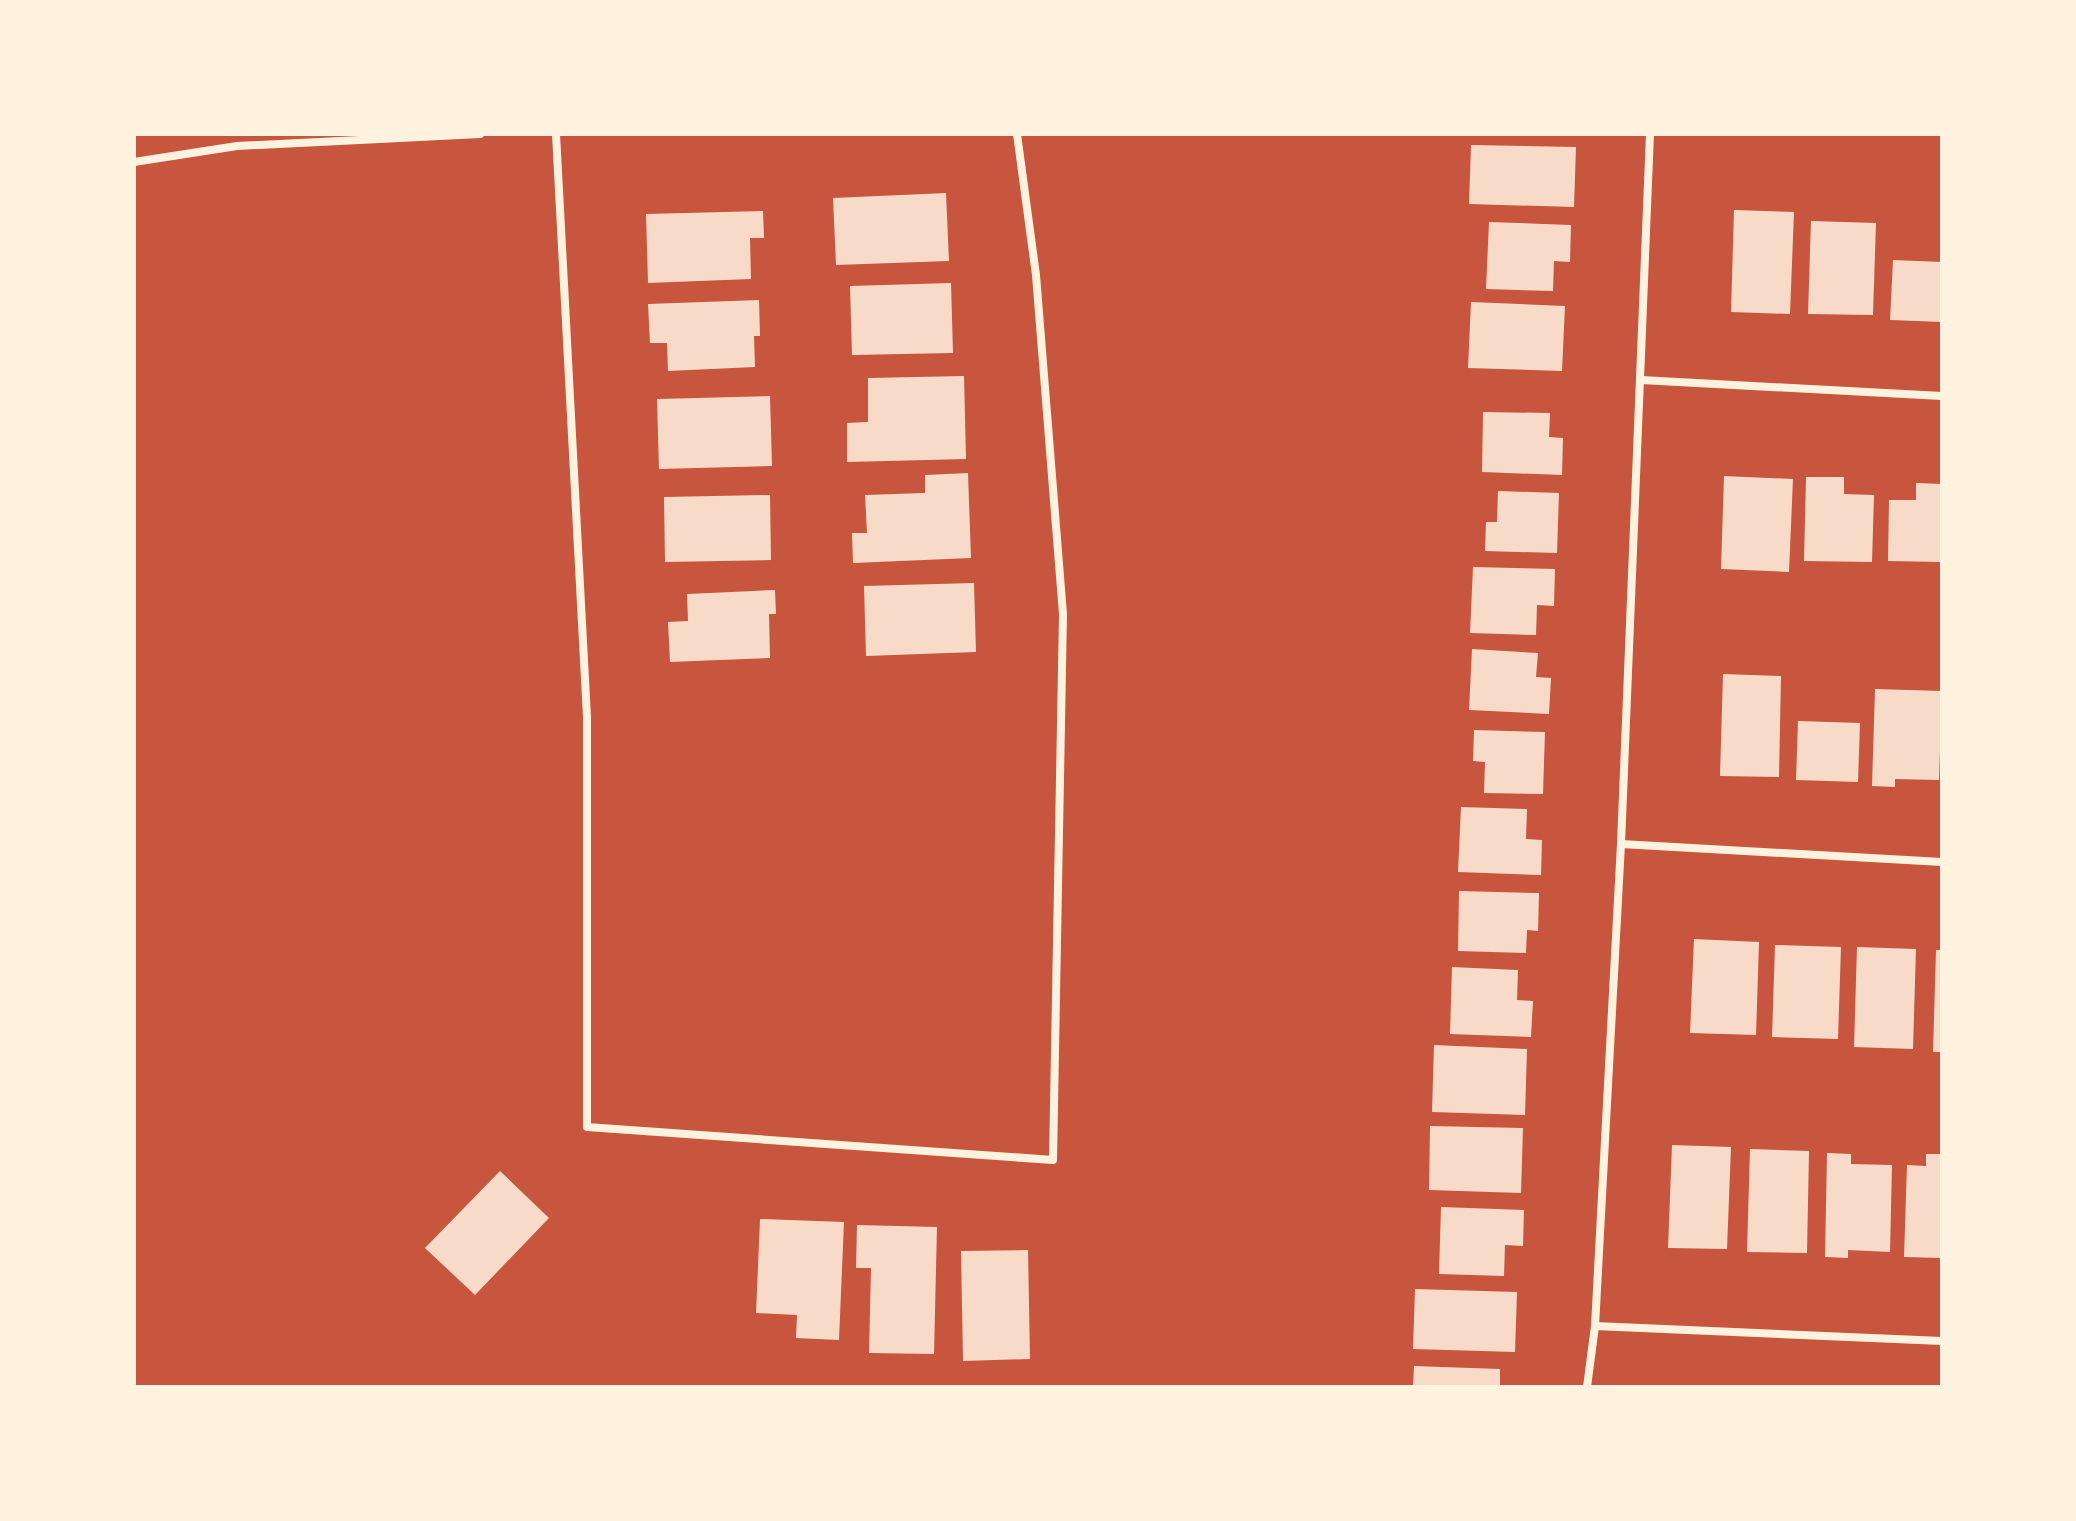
<svg xmlns="http://www.w3.org/2000/svg" width="2076" height="1521" font-family="Montserrat,sans-serif">
<style>
.building{fill:#f7dbc8}
.lines{fill:none;stroke-linecap:round;stroke-linejoin:round}
.minor{stroke:#fff3e0;stroke-width:8}
</style>
<rect width="100%" height="100%" fill="#c8553d"/>
<path class="building" d="M1471 145 1576 147 1574 207 1469 204Z
M946 193 949 261 836 265 833 198Z
M1734 210 1794 212 1790 314 1731 312Z
M763 211 764 238H750L751 279 648 283 646 214Z
M1811 221 1876 223 1873 315 1808 314Z
M1489 222 1571 225 1570 262 1554 261 1553 291 1486 289Z
M1893 260 1942 262V322L1890 320Z
M951 283 953 353 852 355 850 286Z
M759 300 760 336H754L755 367 668 371 667 343H650L648 304Z
M1471 302 1565 306 1562 371 1468 368Z
M964 376 966 459 847 462V423L868 422V378Z
M770 396 772 466 659 469 657 399Z
M1483 412 1550 413 1549 437 1563 438 1562 475 1482 472Z
M968 473 971 558 853 563 852 533H867L865 495 925 493V475Z
M1724 476 1793 479 1789 572 1721 569Z
M1806 477H1844V494L1874 495 1872 562 1804 561Z
M1916 483 1942 484V562L1888 561 1889 500H1916Z
M1498 491 1559 493 1557 553 1485 551 1486 522H1497Z
M770 495 771 560 665 562 664 497Z
M1473 567 1555 569 1554 606 1537 605 1536 635 1470 633Z
M974 583 976 652 866 656 864 586Z
M775 590 776 614H769L770 658 670 662 668 622 688 621 687 594Z
M1472 649 1538 653 1536 677 1551 678 1549 714 1469 710Z
M1723 674 1781 676 1779 777 1720 776Z
M1875 689 1942 691 1939 780 1895 779V787L1872 786Z
M1798 721 1860 723 1858 782 1796 780Z
M1474 730 1545 732 1543 794 1484 793 1485 762 1473 761Z
M1461 807 1527 809 1526 839 1542 840 1541 875 1458 872Z
M1459 891 1539 893 1538 931 1527 930 1526 953 1458 951Z
M1694 939 1759 942 1756 1035 1690 1033Z
M1775 945 1841 947 1838 1039 1772 1037Z
M1857 947 1916 949 1913 1049 1854 1047Z
M1936 950H1942V1052H1933Z
M1452 967 1518 970 1517 1000 1533 1001 1531 1037 1450 1034Z
M1434 1045 1527 1049 1525 1115 1432 1112Z
M1430 1126 1523 1128 1521 1193 1429 1190Z
M1672 1145 1731 1147 1727 1249 1668 1248Z
M1750 1149 1809 1151 1807 1253 1747 1252Z
M1827 1153 1851 1154V1164L1892 1165 1890 1252 1848 1250V1258L1825 1257Z
M1926 1154H1942V1258L1904 1257 1907 1165 1926 1166Z
M500 1171 549 1218 475 1295 425 1248Z
M1441 1207 1524 1210 1523 1246 1505 1245 1504 1276 1439 1274Z
M760 1219 844 1222 839 1340 796 1338 797 1315 756 1313Z
M857 1225 937 1227 934 1354 869 1353 871 1268H856Z
M1028 1250 1030 1359 963 1361 961 1251Z
M1415 1289 1517 1292 1515 1352 1413 1349Z
M1414 1366 1500 1369V1387H1413Z"/>
<g class="lines">
<path class="minor" d="M556 134 587 717V1127L1053 1160 1063 614 1036 275 1017 134
M134 162 237 146 480 134
M1641 380 1942 396
M1621 844 1942 862
M1595 1326 1942 1341
M1587 1387 1595 1326 1621 844 1650 134"/>
</g>
<rect width="2076" height="1521" fill="none" stroke="#fff3e0" stroke-width="272"/>
</svg>
